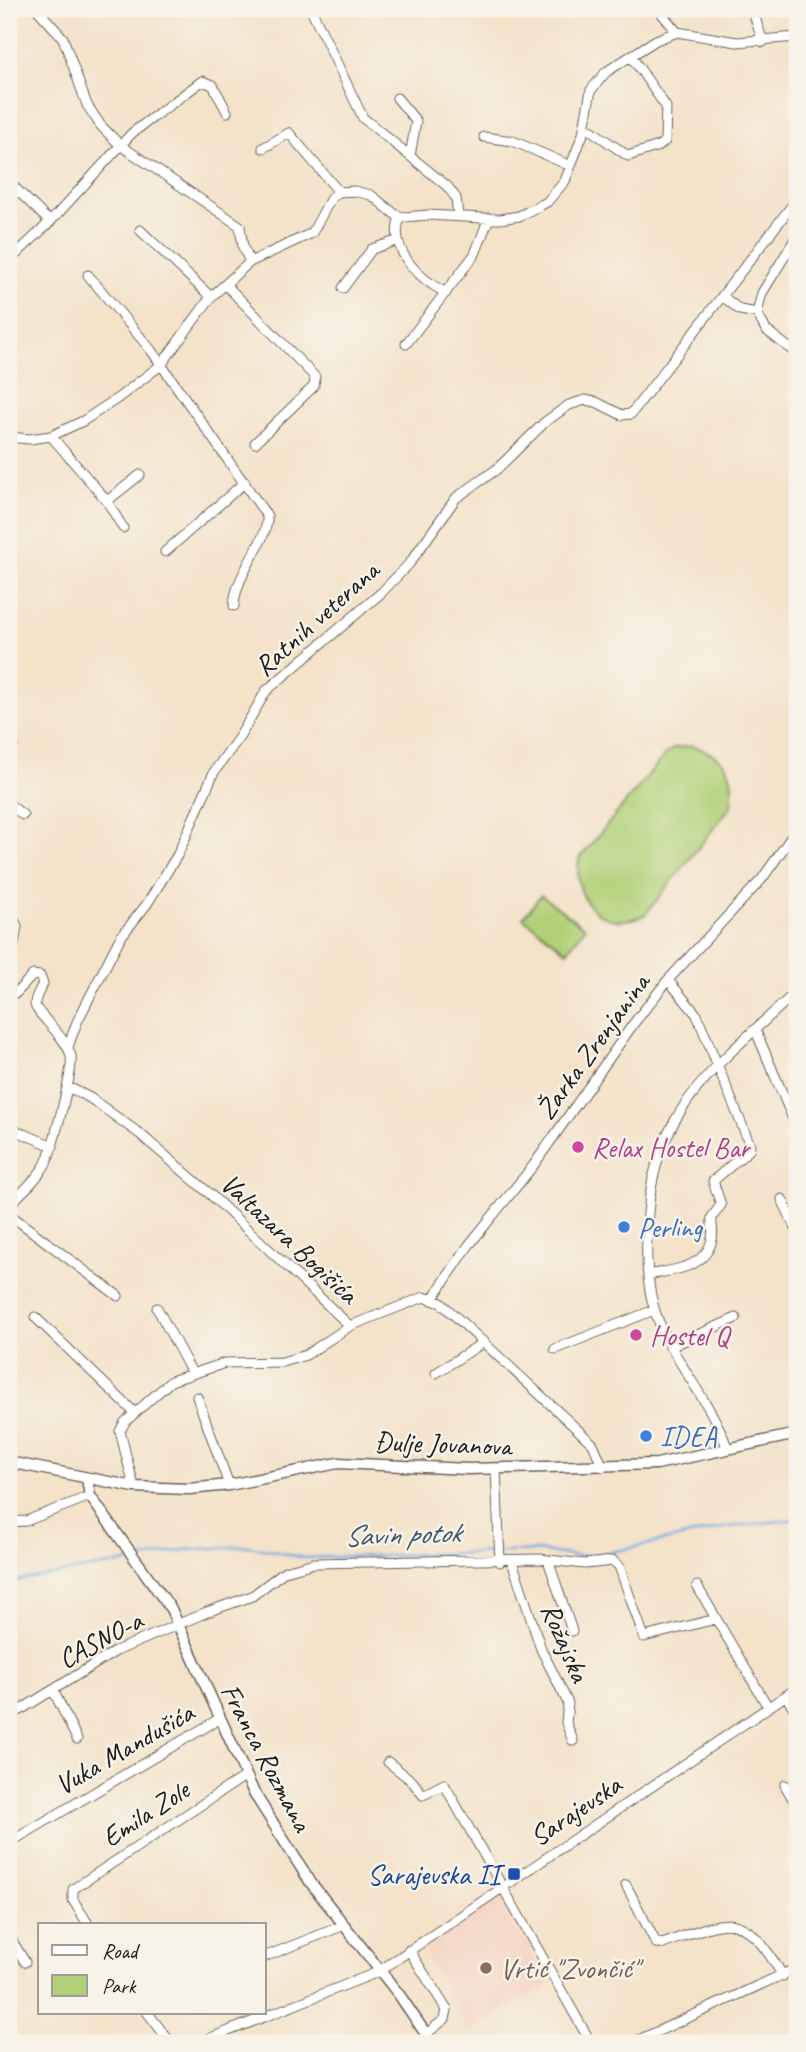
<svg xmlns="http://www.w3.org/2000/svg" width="806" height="2052" font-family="Caveat,sans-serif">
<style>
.built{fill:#f5d3c1}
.green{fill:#b1d078;stroke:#66764a;stroke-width:2}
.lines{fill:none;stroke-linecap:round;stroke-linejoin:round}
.stream{stroke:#74aae2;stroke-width:2.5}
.minor-casing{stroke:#686159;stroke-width:11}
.tertiary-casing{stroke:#686159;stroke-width:13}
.minor{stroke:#fff;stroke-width:9}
.tertiary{stroke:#fff;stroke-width:10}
.hotel-dot{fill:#d1479c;stroke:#f7f3e8;stroke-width:2.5}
.shop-dot{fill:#3f7fe0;stroke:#f7f3e8;stroke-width:2.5}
.transit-dot{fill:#1a4fb4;stroke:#f7f3e8;stroke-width:2.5}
.education-dot{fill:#8d6e63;stroke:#f7f3e8;stroke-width:2.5}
.labels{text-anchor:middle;stroke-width:5;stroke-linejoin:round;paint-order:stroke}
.street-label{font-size:28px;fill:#1c1c1c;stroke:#f7f3e8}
.hotel-label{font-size:28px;fill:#b23c85;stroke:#f7f3e8;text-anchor:start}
.shop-label{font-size:28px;fill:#366cbe;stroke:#f7f3e8;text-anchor:start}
.transit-label{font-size:28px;fill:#164399;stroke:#f7f3e8;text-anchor:end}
.education-label{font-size:28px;fill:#785e54;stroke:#f7f3e8;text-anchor:start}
.water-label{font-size:30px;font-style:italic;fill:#3f556b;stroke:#f7f3e8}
</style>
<rect width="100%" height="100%" fill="#f7f3e8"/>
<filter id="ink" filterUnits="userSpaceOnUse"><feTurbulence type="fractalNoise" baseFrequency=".0143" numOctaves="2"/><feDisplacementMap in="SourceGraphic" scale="14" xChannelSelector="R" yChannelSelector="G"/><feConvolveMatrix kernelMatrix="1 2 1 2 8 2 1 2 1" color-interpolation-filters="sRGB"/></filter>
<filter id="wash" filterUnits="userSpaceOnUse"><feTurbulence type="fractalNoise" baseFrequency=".00686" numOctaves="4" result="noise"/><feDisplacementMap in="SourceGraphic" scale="28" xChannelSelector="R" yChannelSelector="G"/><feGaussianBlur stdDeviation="1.57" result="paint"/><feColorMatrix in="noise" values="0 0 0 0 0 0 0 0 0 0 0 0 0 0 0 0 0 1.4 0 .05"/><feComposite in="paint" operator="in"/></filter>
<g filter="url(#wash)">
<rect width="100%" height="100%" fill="#f4e2c9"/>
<path class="built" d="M506 1893 536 1947 530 1952 549 1985 469 2032 421 1946Z"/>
<path class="green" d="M693 746C727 757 736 771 731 806L645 915C603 933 572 902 579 859L665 755 674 748Z
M541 895 585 928 567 951 523 918Z"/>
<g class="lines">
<path class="stream" d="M140 1559 185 1550 249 1546 305 1558 536 1551 588 1557 729 1527 797 1519
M9 1582 133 1561"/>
</g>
</g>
<g filter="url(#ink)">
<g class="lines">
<defs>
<path id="minor" d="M37 9 63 38 87 105 101 126 120 145 240 226 243 247 250 262
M311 9 363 118 447 186 456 198 458 216
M658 9 677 32
M752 9 763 42
M397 98 416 121 410 156
M585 126 628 156 659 146 665 141 666 107 631 56
M484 137 513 141 571 166
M263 148 289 133 339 192
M9 182 50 222
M400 216C388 250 418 278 446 293
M140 230 211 297
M797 236 762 293 757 313 766 330 797 354
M9 261 50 222 132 133 202 81 213 85 227 112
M88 275 151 350 267 516C269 541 235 573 234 606
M226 285 315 377 314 386 255 443
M343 288 372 249 396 241
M722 296 740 310 757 313
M406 344 475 254 489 218
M51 436 107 501 123 528
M9 437 29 439 51 436 83 421 118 398 161 365 211 297 250 262 312 233 331 198 339 192 354 191 371 195 396 215 405 217 428 215 500 219 519 216 547 202 565 181 583 134 591 90 606 72 656 40 677 32 737 42 797 37
M107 501 140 475
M165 552 245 482
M9 742 13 746
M9 804 23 815
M9 919 14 920 17 926 9 972
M9 993H16L33 975 40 976 43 984C40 989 35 997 35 1004 35 1013 66 1036 71 1056 74 1068 52 1152 45 1165 35 1182 22 1192 9 1205
M755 1029 797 1128
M68 1047 77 1022 120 938 147 904 178 854 214 772 240 736 266 691 381 593 409 564 456 498 497 469 545 422 569 405 585 400 596 402 622 415 631 414 797 199
M68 1087 90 1098 140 1134 211 1195 350 1326
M9 1128 53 1146
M9 1185 19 1195
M782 1199 797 1231
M9 1214 118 1296
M648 1275C672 1270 706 1269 712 1239 714 1232 711 1225 712 1217L721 1205 713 1181 749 1150 750 1145 697 1015 668 980
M433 1298 469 1245 533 1166 634 1023 668 980 762 879 797 829
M157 1308 192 1373
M35 1317 135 1413
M670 1347 736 1318
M555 1349 654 1310
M436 1373 484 1342
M197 1397 229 1485
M727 1447C711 1402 677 1366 659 1322 647 1294 646 1262 647 1233 649 1110 715 1068 797 991
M496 1469 500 1562
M134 1487 120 1431 125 1422 171 1381 225 1363 282 1362 306 1355 350 1326 424 1297 441 1303 593 1444 603 1467
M9 1522 26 1521 90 1496
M548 1560 572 1631
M512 1561 541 1649 568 1703 566 1723 573 1741
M697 1586 768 1707
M53 1690 77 1739
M786 1696 797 1713
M9 1717 116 1651 207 1612 252 1596 285 1571 314 1563 539 1559 585 1564 613 1561 619 1566 644 1637 716 1619
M388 1762 412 1781 423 1795 444 1784 591 2043
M785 1785 797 1806
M17 1838 219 1719
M626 1885 656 1943 663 1944C731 1918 742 1908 783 1976
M88 1924 73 1900V1889L245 1776
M9 1936 25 1962
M409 1950 447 2010 445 2019 426 2034
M264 1957 342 1926
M147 2012 171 2043
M198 2043 378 1972 797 1688
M632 2043 797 1968"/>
<path id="tertiary" d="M9 1462 134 1487 189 1489 229 1485 338 1463 468 1469 657 1464 797 1434
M87 1479 90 1496 171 1609 254 1793 311 1883 400 1996 432 2043"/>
</defs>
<use href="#minor" class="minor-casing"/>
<use href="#tertiary" class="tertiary-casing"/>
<use href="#minor" class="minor"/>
<use href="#tertiary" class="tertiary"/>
</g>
</g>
<g class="hotel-dot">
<circle cx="578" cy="1147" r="7"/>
<circle cx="636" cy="1335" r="7"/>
</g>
<g class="shop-dot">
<circle cx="624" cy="1227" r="7"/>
<circle cx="646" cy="1436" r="7"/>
</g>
<rect class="transit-dot" x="507" y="1867" width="14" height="14" rx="3.5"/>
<circle class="education-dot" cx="486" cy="1968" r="7"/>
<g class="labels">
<g class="street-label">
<text transform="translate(316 618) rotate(-42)" y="10">Ratnih veterana</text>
<text transform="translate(592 1046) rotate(-54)" y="10">Žarka Zrenjanina</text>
<text transform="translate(290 1238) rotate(43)" y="10">Valtazara Bogišića</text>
<text transform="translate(443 1443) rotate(2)" y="10">Đulje Jovanova</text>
<text transform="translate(100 1639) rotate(-28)" y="10">CASNO-a</text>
<text transform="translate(566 1642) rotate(67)" y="10">Rožajska</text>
<text transform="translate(124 1748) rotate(-30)" y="10">Vuka Mandušića</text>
<text transform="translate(267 1757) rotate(62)" y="10">Franca Rozmana</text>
<text transform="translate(575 1810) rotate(-34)" y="10">Sarajevska</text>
<text transform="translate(145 1813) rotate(-33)" y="10">Emila Zole</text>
</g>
<g class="hotel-label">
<text x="592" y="1157">Relax Hostel Bar</text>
<text x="650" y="1345">Hostel Q</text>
</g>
<g class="shop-label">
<text x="638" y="1237">Perling</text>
<text x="660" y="1446">IDEA</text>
</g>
<g class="transit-label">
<text x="500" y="1884">Sarajevska II</text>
</g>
<g class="education-label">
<text x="500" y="1978">Vrtić "Zvončić"</text>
</g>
<g class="water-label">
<text transform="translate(402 1534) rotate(-2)" y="10">Savin potok</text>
</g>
</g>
<rect width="806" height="2052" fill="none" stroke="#f7f3e8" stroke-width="35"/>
<rect x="38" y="1923" width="228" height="91" fill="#f7f3e8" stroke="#9f9d96" stroke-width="2"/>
<rect x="52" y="1945" width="35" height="10" fill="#ffffff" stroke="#9f9d96" stroke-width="2"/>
<text x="102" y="1958" font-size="21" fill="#1c1c1c">Road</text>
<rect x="52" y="1975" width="35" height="21" fill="#b1d078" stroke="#9f9d96" stroke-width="2"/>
<text x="102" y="1993" font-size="21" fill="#1c1c1c">Park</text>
</svg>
